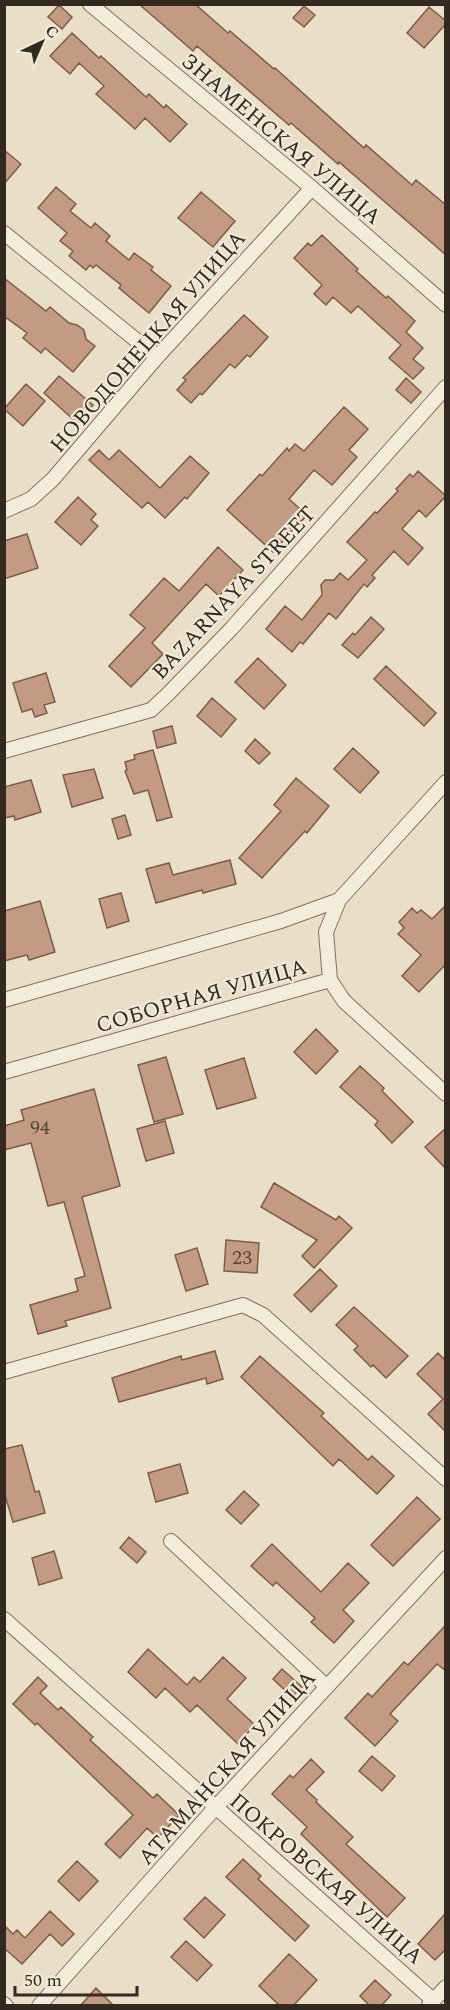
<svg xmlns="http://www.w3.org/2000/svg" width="450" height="2010" font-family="Spectral,serif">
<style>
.building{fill:#c29b82;stroke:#7e5c47;stroke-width:1.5}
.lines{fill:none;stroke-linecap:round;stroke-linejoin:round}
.street-casing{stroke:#82705f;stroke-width:16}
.street{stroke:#f4ecd9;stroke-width:14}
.labels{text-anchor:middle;stroke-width:4.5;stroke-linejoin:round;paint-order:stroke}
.number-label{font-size:20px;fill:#584638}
.street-label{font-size:22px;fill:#342920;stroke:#f1e8d6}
</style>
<rect width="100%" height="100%" fill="#e9dec7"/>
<path class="building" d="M139 4H195L228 33 230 31 274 69 275 68 364 148 366 145 412 185 416 180 446 205V255L339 162 338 164 291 123 289 125 197 46 193 51Z
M59 5 72 17 62 29 48 17Z
M304 6 315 15 304 27 293 18Z
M429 7 446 21V24L424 48 407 33Z
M72 33 99 58 101 56 146 97 149 94 164 108 166 105 187 124 170 142 145 118 135 129 96 94 104 86 79 63 70 74 50 56Z
M4 150 21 164 4 184Z
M56 187 76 204 70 211 91 228 95 223 110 236 106 241 129 260 134 253 153 267 151 270 171 286 149 313 119 288 121 285 96 265 93 268 90 265 86 270 69 256 73 251 60 241 67 233 38 208Z
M201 192 235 221 213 247 178 218Z
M322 235 358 269 356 271 386 298 388 296 415 321 406 332 423 348 413 359 424 368 413 379 389 358 401 345 358 306 351 313 333 297 326 305 314 294 322 285 294 258 308 243 311 246Z
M4 278 46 311 50 307 69 323 77 325 84 330 86 339 95 346 73 372 45 348 41 353 23 338 27 333 4 316Z
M244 315 268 337 250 357 247 355 235 368 230 364 202 395 200 393 191 403 177 390 186 380 183 378Z
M59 376 93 405 77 423 44 393Z
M406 378 421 392 411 403 396 390Z
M26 384 45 401 23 426 4 409Z
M344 407 368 429 349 450 357 457 332 485 314 470 289 499 307 515 273 552 227 510 260 474 262 476 287 448 289 451 295 444 304 451Z
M99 450 109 460 119 450 160 488 190 456 209 473 187 499 185 497 165 518 148 502 142 508 89 460Z
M418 471 446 496 426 517 419 510 402 529 423 548 408 565 394 551 372 575 375 578 367 587 364 584 336 619 329 613 303 644 300 642 292 652 266 629 285 606 302 620 322 595 321 585 325 580H334L340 573 348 580 367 560 347 542 375 512 377 513 398 491 396 489 410 474 413 477Z
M78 497 96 514 91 520 98 526 81 545 55 522Z
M27 534 38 568 4 579V541Z
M218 547 243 570 219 596 206 584 152 643 163 654 131 687 109 666 145 628 130 615 164 578 179 591Z
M371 617 384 629 358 658 342 645 353 633 355 635Z
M258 658 286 685 264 709 235 682Z
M386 666 436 713 424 726 374 679Z
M46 673 55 702 44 705 47 713 35 717 32 709 22 712 13 683Z
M212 698 236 719 221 737 197 716Z
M172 726 176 743 157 748 153 731Z
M255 739 270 753 259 764 245 751Z
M353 748 379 772 360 793 334 769Z
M153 750 172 817 157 821 148 790 134 794 125 771 127 770 125 762 135 759 134 755Z
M94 769 103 798 72 807 63 775Z
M296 778 329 806 307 833 305 831 262 878 239 858 281 811 274 805Z
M31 780 41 812 15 820 14 816 4 818V787Z
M125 815 131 835 118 839 112 819Z
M230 860 236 884 203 893 202 890 156 903 146 869 169 863 173 875Z
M121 893 129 921 107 928 99 899Z
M40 901 55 952 29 960 27 955 4 961V911Z
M446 905V964L419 992 402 976 421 955 398 934 404 928 399 922 412 908 417 913 421 910 432 919Z
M316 1029 338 1051 316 1074 294 1052Z
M166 1057 183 1114 154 1122 138 1065Z
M244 1058 256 1098 217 1109 205 1070Z
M360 1066 384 1088 382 1091 413 1122 392 1143 375 1125 378 1121 340 1087Z
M94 1089 120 1186 82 1197 111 1308 65 1321 67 1326 38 1334 30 1305 78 1291 75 1279 85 1276 64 1202 48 1206 31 1143 4 1150V1126L24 1120 21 1110Z
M165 1121 174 1153 146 1161 137 1129Z
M446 1128V1169L425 1147Z
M274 1183 336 1220 339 1216 352 1228 314 1268 302 1256 317 1240 261 1207Z
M226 1240 259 1243 257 1273 224 1271Z
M197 1248 208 1284 186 1291 175 1255Z
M320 1269 337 1286 311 1312 294 1295Z
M354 1307 408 1356 386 1378 373 1365 371 1367 354 1350 358 1346 336 1325Z
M215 1351 223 1379 207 1384 206 1378 119 1402 112 1378 181 1356 182 1360Z
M438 1353 446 1361V1432L428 1414 443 1399 417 1374Z
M260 1356 324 1413 321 1416 368 1460 372 1456 394 1476 377 1494 339 1459 333 1466 241 1377Z
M22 1445 35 1492 39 1491 45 1513 13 1522 4 1492V1449Z
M180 1464 188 1493 156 1502 148 1473Z
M244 1491 259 1505 241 1524 226 1510Z
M417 1497 440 1519 393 1566 371 1545Z
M129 1537 146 1552 137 1563 120 1548Z
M272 1544 321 1592 348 1563 369 1583 343 1610 354 1621 334 1643 311 1622 315 1618 276 1582 273 1586 251 1566Z
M54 1551 62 1578 39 1585 32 1558Z
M446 1625V1671L437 1664 390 1714 398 1721 375 1746 345 1718 368 1693 372 1697 404 1662 408 1665Z
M148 1649 187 1685 194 1677 200 1682 223 1657 246 1678 227 1699 255 1725 238 1744 197 1705 190 1712 165 1688 156 1698 128 1672Z
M282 1669 302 1687 292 1697 273 1679Z
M38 1677 47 1686 40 1693 58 1710 61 1707 93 1737 90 1740 153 1798 157 1794 179 1815 158 1838 147 1828 120 1858 105 1844 133 1815 37 1723 35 1725 13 1704Z
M372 1756 395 1776 382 1791 359 1771Z
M311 1759 324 1772 306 1790 317 1800 316 1802 353 1837 346 1844 405 1898 387 1917 301 1834 307 1827 272 1794 290 1775 293 1778Z
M243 1859 261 1876 258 1879 309 1926 295 1941 226 1877Z
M77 1861 98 1881 79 1901 58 1881Z
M205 1897 225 1915 204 1938 184 1919Z
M50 1911 74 1934 62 1946 50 1934 22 1964 4 1948V1925L13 1934 17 1930 25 1938Z
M446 1913V1949L435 1960 418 1944Z
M186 1941 212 1965 197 1981 171 1957Z
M289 1954 317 1980 293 2006H280L259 1986Z
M375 1980 391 1995 381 2006H370L360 1996Z
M96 1988 114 2006H80Z"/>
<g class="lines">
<defs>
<path id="street" d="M90 4 312 188 446 305
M4 233 157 357
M4 511 31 499 53 479 157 357 312 188
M4 751 151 710 168 694 232 628 446 387
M446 782 339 900 326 932 330 980 344 1001 446 1094
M4 1000 281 921 339 900
M4 1072 330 980
M4 1372 243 1305 263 1315 446 1479
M171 1541 327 1687
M4 1619 433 2000
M4 2004 6 2006
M429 2005 446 1987
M39 2006 215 1808 446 1558"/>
</defs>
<use href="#street" class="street-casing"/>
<use href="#street" class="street"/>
</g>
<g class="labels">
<g class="number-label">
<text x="40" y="1134">94</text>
<text x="242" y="1264">23</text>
</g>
<g class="street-label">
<text transform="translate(282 138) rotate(40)" y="8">ЗНАМЕНСКАЯ УЛИЦА</text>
<text transform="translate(147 341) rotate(-49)" y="8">НОВОДОНЕЦКАЯ УЛИЦА</text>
<text transform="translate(233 592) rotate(-47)" y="8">BAZARNAYA STREET</text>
<text transform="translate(201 995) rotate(-16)" y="8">СОБОРНАЯ УЛИЦА</text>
<text transform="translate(226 1767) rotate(-48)" y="8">АТАМАНСКАЯ УЛИЦА</text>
<text transform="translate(327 1878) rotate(41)" y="8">ПОКРОВСКАЯ УЛИЦА</text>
</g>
</g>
<rect width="450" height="2010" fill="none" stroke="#342920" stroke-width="12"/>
<g transform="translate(42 42) rotate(44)" stroke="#f1e8d6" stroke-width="4.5" paint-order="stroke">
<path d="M0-4.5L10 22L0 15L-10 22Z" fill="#342920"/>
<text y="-9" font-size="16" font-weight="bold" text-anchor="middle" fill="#342920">С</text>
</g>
<path d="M15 1986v9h122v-9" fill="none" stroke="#342920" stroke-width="3"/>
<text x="24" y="1986" font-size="18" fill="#342920" stroke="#f1e8d6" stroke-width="4.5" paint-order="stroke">50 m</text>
</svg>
